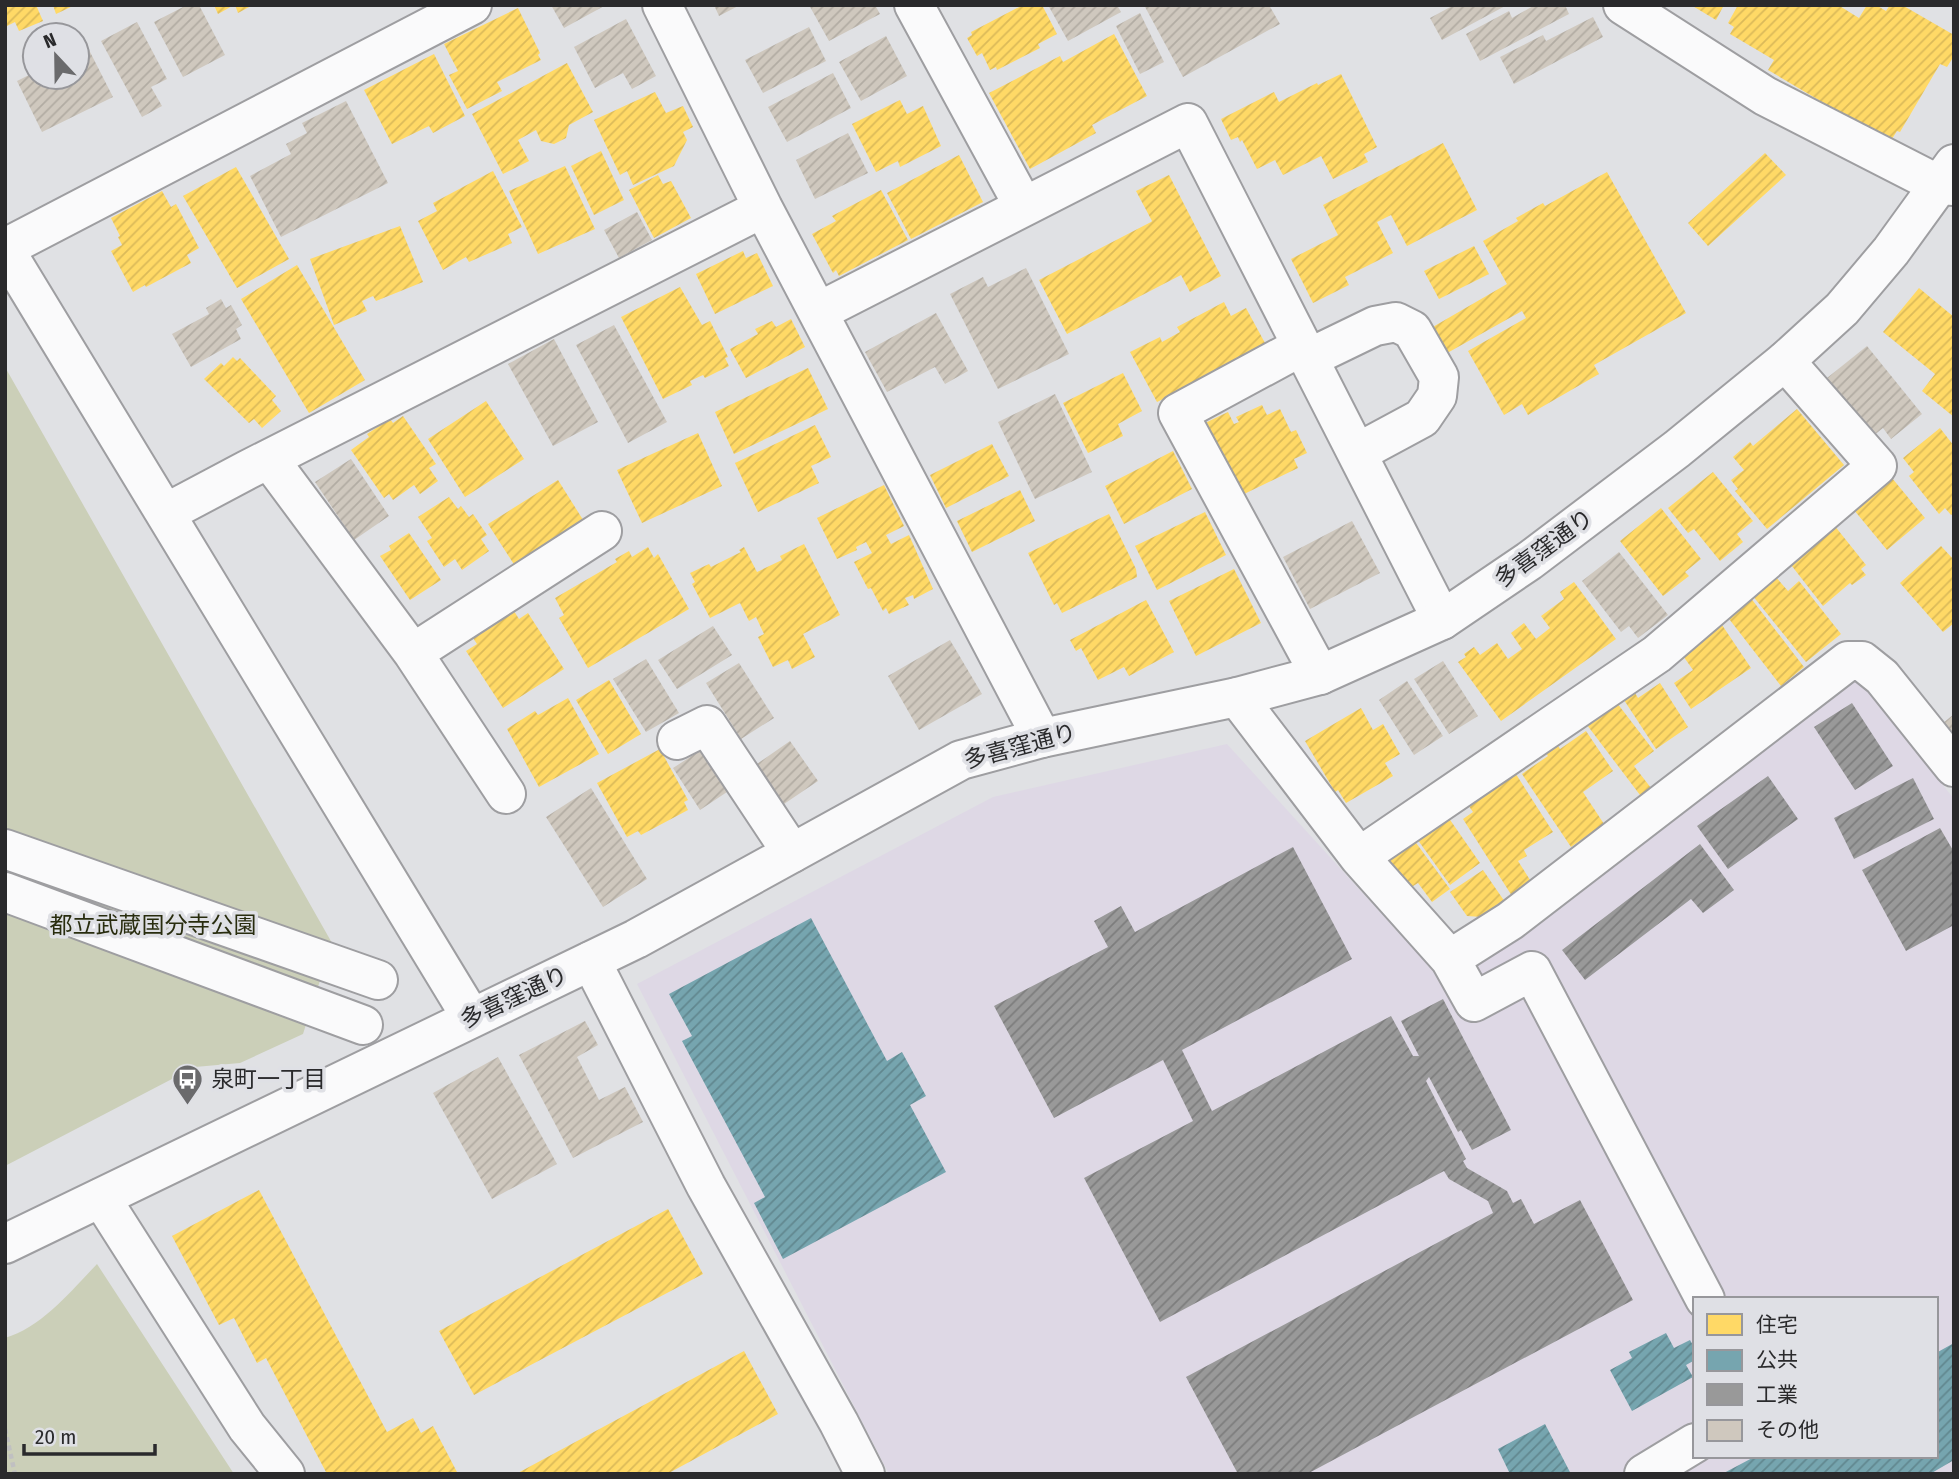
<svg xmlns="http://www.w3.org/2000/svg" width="1959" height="1479" font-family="'Fira Sans Condensed','Noto Sans JP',sans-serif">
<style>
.industrial{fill:#ded8e5;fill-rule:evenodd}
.park{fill:#cbcfb8}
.homes{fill:url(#homes-hatch)}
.public{fill:url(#public-hatch)}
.industry{fill:url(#industry-hatch)}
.building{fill:url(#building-hatch)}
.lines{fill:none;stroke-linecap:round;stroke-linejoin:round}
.minor-casing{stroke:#9e9ea1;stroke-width:42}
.major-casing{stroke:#9e9ea1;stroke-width:42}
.path{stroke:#c0c0c1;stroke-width:4.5;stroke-dasharray:5 3.5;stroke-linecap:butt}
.minor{stroke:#fafafb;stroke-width:38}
.major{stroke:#fafafb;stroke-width:38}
.labels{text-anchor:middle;stroke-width:7;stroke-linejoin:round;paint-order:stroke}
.street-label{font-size:23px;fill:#2a2a2c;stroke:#dfe0e5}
.park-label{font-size:23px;fill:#282c0e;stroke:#dfe0e5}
.poi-label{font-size:23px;fill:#2a2a2c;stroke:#dfe0e5;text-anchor:start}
</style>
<defs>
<pattern id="homes-hatch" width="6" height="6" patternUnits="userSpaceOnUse" patternTransform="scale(1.75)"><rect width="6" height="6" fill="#ffd966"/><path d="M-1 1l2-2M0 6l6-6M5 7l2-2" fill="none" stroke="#dbba59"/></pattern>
<pattern id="public-hatch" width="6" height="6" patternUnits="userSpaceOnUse" patternTransform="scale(1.75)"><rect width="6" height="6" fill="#76a5af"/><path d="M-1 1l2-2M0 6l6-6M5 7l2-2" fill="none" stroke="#61878f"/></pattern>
<pattern id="industry-hatch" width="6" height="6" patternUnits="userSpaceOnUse" patternTransform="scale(1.75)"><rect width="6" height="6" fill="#999"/><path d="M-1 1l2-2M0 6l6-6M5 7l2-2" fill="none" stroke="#7d7d7d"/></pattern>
<pattern id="building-hatch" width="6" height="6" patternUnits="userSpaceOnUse" patternTransform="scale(1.75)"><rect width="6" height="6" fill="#cfc8be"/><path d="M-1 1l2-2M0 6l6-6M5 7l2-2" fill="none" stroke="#b2aca3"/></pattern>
</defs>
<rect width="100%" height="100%" fill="#e0e1e4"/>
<path class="industrial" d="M1859 679 1954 799V1474H889L637 984 993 797 1227 744 1440 978ZM1695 1299H1936V1456H1695Z"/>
<path class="park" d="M5 367 332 943 303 1034 240 1063 195 1067 5 1166Z
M97 1264 234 1474H5V1338C42 1327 71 1291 97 1264Z"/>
<path class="homes" d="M5 5H36L43 21 19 31 15 22 5 27Z
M53 5H75L56 14Z
M214 5H234L218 14Z
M235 5H253L238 13Z
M1023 5H1042L1057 34 1038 44 1040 48 997 70 996 67 990 70 982 53 977 56 967 38 972 35 971 32Z
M1691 5H1724L1716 20Z
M1738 5H1838L1859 18 1867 5H1876L1886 11 1890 5H1902L1954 35V56L1947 67 1940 64 1900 132 1897 131 1890 142 1768 70 1774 60 1730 34 1734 27 1728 23Z
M518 8 540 53 538 55 541 60 497 82 502 91 467 109 449 75 458 71 444 44Z
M1114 34 1147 96 1092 125 1096 133 1030 169 989 93 1060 56 1063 62Z
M434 54 465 116 433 133 429 126 392 144 364 90Z
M567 63 593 112 569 125 566 138 554 144 541 141 536 130 518 140 529 161 503 174 472 114Z
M1341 74 1377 147 1364 154 1368 162 1333 179 1321 156 1283 175 1275 160 1257 169 1242 140 1240 142 1238 137 1231 140 1221 119 1274 92 1279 102 1317 83 1318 85Z
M655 92 666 113 683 106 693 127 683 132 687 140 674 166 633 185 627 171 620 175 594 120Z
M900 100 907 114 923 106 941 146 900 167 898 161 876 172 852 124Z
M1443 143 1477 210 1407 246 1391 215 1377 222 1393 253 1345 277 1349 285 1313 303 1291 259 1338 235 1323 205Z
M601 151 624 200 594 215 571 166Z
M1765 153 1786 175 1708 246 1688 223Z
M959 155 983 202 911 239 887 193Z
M565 166 595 229 538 254 509 191Z
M236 167 289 259 237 288 183 196Z
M493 171 522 227 508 234 512 243 469 262 466 257 443 270 418 221 437 211 433 203Z
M1607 172 1686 313 1594 365 1599 374 1528 415 1522 404 1504 415 1468 351 1526 318 1522 311 1433 361 1419 335 1507 284 1483 241 1518 221 1516 218 1543 203 1545 206Z
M658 175 663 184 671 181 691 218 654 238 629 190Z
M1169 175 1221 276 1190 292 1181 275 1067 334 1039 280 1151 222 1152 221 1136 191Z
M881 190 908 240 839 276 836 270 833 273 812 234 836 221 832 216Z
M162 191 171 207 176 204 199 248 187 255 191 263 146 287 145 285 133 292 111 251 122 245 118 237 120 236 111 218Z
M400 226 423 282 376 301 373 296 362 301 367 311 334 325 310 259Z
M1474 246 1489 274 1439 299 1424 271Z
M743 251 746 258 757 253 773 286 715 314 696 274Z
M297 265 365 380 309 413 241 299Z
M680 287 702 325 710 321 728 357 725 358 729 366 705 378 703 375 690 381 692 385 663 399 621 317Z
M1919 288 1954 317V417L1922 391 1935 374 1883 332Z
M1224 302 1231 316 1246 308 1265 343 1222 367 1224 370 1157 402 1130 352 1160 337 1162 342 1180 332 1177 327Z
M791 319 805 347 746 378 730 349 758 334 755 329 772 321 776 327Z
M233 357 237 361 240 358 276 396 272 400 281 411 262 428 254 419 249 423 204 379 221 363 224 366Z
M808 368 828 409 734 454 715 412Z
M1123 373 1142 411 1118 424 1123 436 1088 453 1063 403Z
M486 401 524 459 465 497 428 439Z
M1262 405 1267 415 1280 409 1291 432 1296 430 1307 453 1294 459 1298 468 1242 495 1224 455 1219 458 1203 424 1228 412 1234 424 1239 422 1236 417Z
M1797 409 1844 465 1767 529 1735 491 1738 489 1731 480 1744 470 1733 457 1750 442 1753 446Z
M403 416 436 464 429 468 438 481 420 494 414 485 393 500 389 494 384 498 351 450 369 437 367 434 390 419 393 423Z
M815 425 831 457 811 466 819 483 758 512 735 463Z
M1940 428 1954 446V513L1951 515 1945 508 1939 514 1909 476 1914 472 1903 458Z
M698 433 722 486 642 523 617 470Z
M992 444 1009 476 946 508 930 475Z
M1173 451 1192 489 1124 524 1105 486Z
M1713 472 1753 521 1737 534 1743 542 1720 561 1694 529 1688 533 1668 508Z
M1892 478 1925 518 1887 550 1854 510Z
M558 480 585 523 515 566 488 524Z
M884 485 904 526 886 535 891 544 909 535 933 589 914 599 913 595 905 598 909 605 889 614 886 608 883 611 871 588 868 589 854 562 872 553 866 542 856 547 857 550 837 559 817 518Z
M1020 490 1035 521 972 552 957 521Z
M449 497 458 509 461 506 469 517 473 514 487 535 481 539 489 551 462 570 455 559 444 567 427 541 432 538 418 517Z
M1661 508 1701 559 1685 572 1689 576 1663 596 1620 541Z
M1205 512 1226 555 1157 590 1135 546Z
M1109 514 1136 569 1137 577 1062 613 1057 603 1054 605 1028 553Z
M1834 525 1866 565 1861 569 1866 575 1852 585 1850 583 1823 606 1788 561Z
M409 533 441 580 410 600 380 556 391 550 389 546Z
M804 544 840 615 803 634 815 657 792 669 788 660 773 667 758 637 764 634 756 617 749 621 740 603 710 618 692 584 695 582 690 573 709 564 711 567 741 552 739 550 744 547 757 572 782 560 780 556Z
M1941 546 1954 560V623L1943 632 1900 583Z
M648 547 654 558 658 554 689 609 588 668 559 618 564 615 555 598 617 562 615 559 629 551 632 557Z
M1234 569 1261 623 1196 656 1169 601Z
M1775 576 1788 591 1799 581 1841 634 1806 662 1752 595Z
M1574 582 1616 639 1501 721 1458 662 1466 657 1464 654 1474 647 1480 655 1497 643 1508 659 1522 649 1511 633 1524 623 1536 639 1550 628 1541 616 1564 599 1560 592Z
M1750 597 1804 667 1781 686 1726 615Z
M1146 600 1174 652 1129 676 1124 667 1098 680 1081 648 1076 651 1070 640Z
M514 611 519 619 528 613 564 669 503 708 466 651 477 644 473 638Z
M1722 625 1751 668 1691 709 1674 683 1693 670 1681 653Z
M609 680 641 734 608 754 576 700Z
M1660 683 1688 727 1656 749 1624 700 1635 693 1638 698Z
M568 698 599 754 539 787 507 729 535 711 538 715Z
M1617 703 1654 751 1634 766 1651 788 1640 795 1587 725Z
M1361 708 1373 730 1383 724 1400 754 1385 763 1393 776 1346 803 1338 790 1335 792 1305 741Z
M1586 731 1613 771 1583 792 1604 824 1571 847 1522 774 1548 756 1545 752 1557 744 1560 749Z
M660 749 688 800 684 802 688 810 641 835 638 831 627 837 597 783Z
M1514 771 1553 832 1524 850 1527 856 1518 861 1532 883 1512 896 1463 819 1473 812 1466 802Z
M1446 814 1480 863 1450 885 1415 836Z
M1411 836 1450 889 1432 902 1418 883 1410 888 1385 854Z
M1483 870 1505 902 1482 917 1467 916 1450 892Z
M259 1190 387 1432 413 1418 421 1433 433 1426 458 1474H327L266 1358 257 1363 234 1318 219 1325 172 1236Z
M668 1209 703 1274 474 1395 439 1331Z
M744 1351 778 1414 667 1474H516Z"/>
<path class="public" d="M811 918 887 1061 902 1052 926 1096 910 1105 946 1172 783 1259 754 1203 765 1197 682 1041 692 1036 669 994Z
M1666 1333 1674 1348 1690 1340 1695 1349V1360L1686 1365 1693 1377 1632 1411 1610 1370 1632 1358 1629 1352Z
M1954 1343V1460L1930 1474H1722L1756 1456H1936V1353Z
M1545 1424 1571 1474H1510L1498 1449Z"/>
<path class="industry" d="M1852 703 1893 766 1855 790 1814 727Z
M1768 776 1798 819 1728 869 1697 826Z
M1913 778 1934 819 1854 859 1834 818Z
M1940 828 1954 852V925L1906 951 1862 870Z
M1700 844 1734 890 1703 913 1691 899 1585 980 1562 950Z
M1293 847 1352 959 1182 1050 1212 1111 1391 1016 1413 1056H1419L1401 1021 1443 999 1511 1130 1472 1150 1461 1130 1458 1132 1429 1077 1426 1081 1466 1159 1463 1161 1467 1168 1507 1191 1513 1203 1521 1199 1534 1224 1580 1200 1633 1300 1307 1474H1238L1186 1377 1493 1213 1488 1201 1449 1179 1444 1171 1160 1322 1084 1178 1193 1121 1163 1060 1054 1118 994 1006 1108 947 1094 921 1121 906 1135 932Z"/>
<path class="building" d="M187 5H199L225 55 183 77 154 22Z
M551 5H606L564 28Z
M714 5H740L719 16Z
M809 5H875L880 14 829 41Z
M1048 5H1117L1121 12 1068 41Z
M1144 5H1269L1280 24 1183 77Z
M1454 5H1507L1442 40 1430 18Z
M1535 5H1565L1569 14 1480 61 1466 34 1509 11 1512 18Z
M1140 13 1164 62 1140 74 1116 26Z
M1593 17 1603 37 1514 84 1500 57 1543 35 1546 41Z
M626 19 656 76 632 89 623 73 595 88 574 47Z
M137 22 167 79 151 87 162 106 142 117 101 41Z
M809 27 826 61 763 93 745 60Z
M886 36 907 76 861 101 839 62Z
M87 46 113 97 42 132 17 81 35 72V77H77V51Z
M833 73 851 108 787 142 768 107Z
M346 101 388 183 281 237 250 176 291 154 286 144 307 133 302 123Z
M848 133 868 173 815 199 796 160Z
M637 212 652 240 619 258 604 230Z
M1026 268 1069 354 998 389 950 294 983 277 988 287Z
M221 299 226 308 231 305 242 325 236 329 241 339 191 367 172 334 209 314 206 308Z
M936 313 968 371 945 384 935 367 887 392 865 352Z
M614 325 667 422 628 443 576 345Z
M554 339 598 422 553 446 508 364Z
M1867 346 1922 414 1891 439 1883 428 1873 436 1827 378Z
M1055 394 1092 472 1035 499 998 422Z
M351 459 389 516 354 540 315 482Z
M1352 521 1380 573 1310 609 1283 557Z
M1619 552 1668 615 1638 638 1629 626 1621 632 1582 581Z
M713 626 732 655 677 689 658 660Z
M950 640 982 694 919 730 888 676Z
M646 659 679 713 646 732 613 679Z
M1443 661 1478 716 1449 734 1414 679Z
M739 663 774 718 741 739 706 683Z
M1407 681 1443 736 1414 755 1379 700Z
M1954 714V749L1936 729Z
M790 741 818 781 784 804 757 764Z
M704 748 730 790 700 810 673 768Z
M591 788 647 879 603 907 546 817Z
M585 1021 598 1045 577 1057 599 1100 625 1087 643 1122 573 1158 519 1055Z
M498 1057 557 1164 492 1199 433 1093Z"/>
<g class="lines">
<defs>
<path id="minor" d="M662 5 763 208 1042 738
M914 5 1023 205
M1623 5 1765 96 1939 185 1954 186
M5 248 472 5
M5 250 471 1017
M818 312 1188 123 1442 620
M1302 346 1178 413 1320 675
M1309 358 1375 326 1396 322 1412 330 1439 377 1437 396 1422 418 1357 453
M269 459 413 653 506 794
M166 513 247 470 763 208
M413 653 602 531
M1237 697 1359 857 1450 959 1510 921 1848 661H1862L1882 677 1954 767
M677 740 707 725 792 853
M5 849 378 980
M1359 857 1657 654 1877 466 1785 361
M5 892 363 1025
M1450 959 1474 1002 1532 971 1705 1299
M591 961 706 1186 839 1423 865 1474
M101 1198 247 1427 285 1474
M1644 1474 1695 1443"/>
<path id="major" d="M5 1244 636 939 961 760 1042 738 1237 697 1320 675 1442 620 1529 561 1677 449 1785 361 1842 309 1891 251 1954 164"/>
</defs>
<use href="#minor" class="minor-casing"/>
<use href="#major" class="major-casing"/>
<path class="path" d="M5 1429 15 1474"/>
<use href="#minor" class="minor"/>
<use href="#major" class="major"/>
</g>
<defs>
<symbol id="bus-pin" viewBox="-11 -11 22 30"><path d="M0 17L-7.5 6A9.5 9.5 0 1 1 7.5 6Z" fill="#6a6a6c" stroke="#dfe0e5"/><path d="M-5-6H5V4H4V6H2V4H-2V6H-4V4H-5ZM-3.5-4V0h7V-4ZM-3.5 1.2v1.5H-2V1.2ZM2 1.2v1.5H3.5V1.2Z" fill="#fff"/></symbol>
</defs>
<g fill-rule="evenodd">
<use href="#bus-pin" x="170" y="1062" width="35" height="47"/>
</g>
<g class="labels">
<g class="street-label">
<text transform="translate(1544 548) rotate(-36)" y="8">多喜窪通り</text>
<text transform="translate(1020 746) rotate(-15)" y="8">多喜窪通り</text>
<text transform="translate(514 997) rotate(-25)" y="8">多喜窪通り</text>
</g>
<g class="park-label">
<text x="153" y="933">都立武蔵国分寺公園</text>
</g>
<g class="poi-label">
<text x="211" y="1087">泉町一丁目</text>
</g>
</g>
<rect width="1959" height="1479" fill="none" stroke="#2a2a2c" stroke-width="14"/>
<rect x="1693" y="1297" width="245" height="161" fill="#dfe0e5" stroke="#97979b" stroke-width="2"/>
<rect x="1707" y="1314" width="35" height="21" fill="#ffd966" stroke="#97979b" stroke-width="2"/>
<text x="1756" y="1332" font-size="21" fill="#2a2a2c">住宅</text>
<rect x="1707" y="1350" width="35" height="21" fill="#76a5af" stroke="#97979b" stroke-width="2"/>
<text x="1756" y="1367" font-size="21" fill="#2a2a2c">公共</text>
<rect x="1707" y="1384" width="35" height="21" fill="#999999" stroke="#97979b" stroke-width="2"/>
<text x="1756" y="1402" font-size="21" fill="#2a2a2c">工業</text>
<rect x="1707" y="1420" width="35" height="21" fill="#cfc8be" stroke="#97979b" stroke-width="2"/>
<text x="1756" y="1437" font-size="21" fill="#2a2a2c">その他</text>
<g transform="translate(56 56) rotate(338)"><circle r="33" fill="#dfe0e5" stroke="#97979b" stroke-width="2"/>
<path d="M0-5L12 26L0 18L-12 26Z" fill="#6a6a6c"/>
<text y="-10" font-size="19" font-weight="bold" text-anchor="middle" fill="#2a2a2c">N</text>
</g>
<path d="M24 1444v10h131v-10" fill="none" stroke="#2a2a2c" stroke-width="3.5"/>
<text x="35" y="1444" font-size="21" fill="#2a2a2c" stroke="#dfe0e5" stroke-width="5" paint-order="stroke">20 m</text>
</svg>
